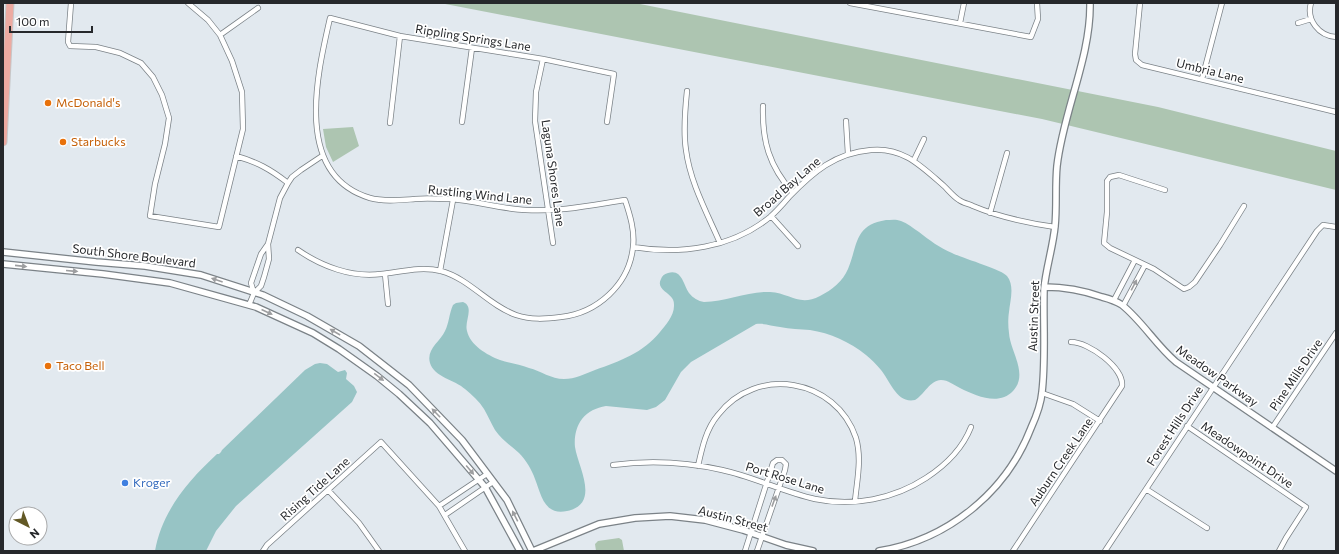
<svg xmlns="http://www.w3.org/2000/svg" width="1339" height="554" font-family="Commissioner,sans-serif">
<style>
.green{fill:#adc5b1}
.water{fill:#97c4c5}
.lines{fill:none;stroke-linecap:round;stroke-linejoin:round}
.minor-casing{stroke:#7b8287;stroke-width:6}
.tertiary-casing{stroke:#7b8287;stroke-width:8}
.primary-casing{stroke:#c7c7c8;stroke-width:9}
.minor{stroke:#fff;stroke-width:4.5}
.tertiary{stroke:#fff;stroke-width:5.5}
.primary{stroke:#edaaa1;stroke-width:7}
.oneway{fill:#9d9ea0}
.food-dot{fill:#e8710a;stroke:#fff;stroke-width:1.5}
.shop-dot{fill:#3f7fe0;stroke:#fff;stroke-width:1.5}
.labels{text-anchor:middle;stroke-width:3.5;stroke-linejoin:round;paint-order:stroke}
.street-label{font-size:12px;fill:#26282b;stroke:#fff}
.food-label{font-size:12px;fill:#c56008;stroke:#fff;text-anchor:start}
.shop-label{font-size:12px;fill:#366cbe;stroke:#fff;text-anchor:start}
</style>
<rect width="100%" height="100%" fill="#e2e9ef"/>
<path class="green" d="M440 3H635L1158 107 1336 151V190L1042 119Z
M353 127 359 146 333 162 326 147 323 129Z
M619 538 622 540 624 551H596L595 544 598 541Z"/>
<path class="water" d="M886 220C891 220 896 219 901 221 907 223 913 228 919 232 929 240 940 248 952 253 962 258 1003 270 1007 276 1015 286 1010 301 1009 312 1008 318 1008 326 1009 333 1010 351 1029 374 1013 391 999 406 976 396 960 388 954 385 948 380 941 380 930 380 924 395 915 400 897 404 890 381 881 370 876 364 871 359 866 355 850 342 830 333 810 330 800 329 790 329 780 327 771 326 765 323 756 324L691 362 681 372 665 400 656 407 647 410 606 406C596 408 588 411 582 419 576 427 574 437 575 447 578 467 601 504 567 511 544 516 541 494 535 479 532 470 526 460 519 453 511 446 502 440 495 430 491 423 488 416 484 409 479 401 472 395 465 389 455 380 434 377 430 363 426 349 440 342 445 331 449 323 449 314 453 305L456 303 463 302C475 307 464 321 467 331 470 345 487 355 500 360 509 363 520 364 529 368 541 371 551 379 564 379 575 379 585 374 595 370 620 361 643 353 660 332 665 326 674 316 674 306 674 303 674 301 672 298 668 292 656 288 661 279 662 276 664 274 668 273 682 269 683 284 689 293 693 298 698 301 704 302 726 302 748 291 770 292 790 293 799 307 820 296 832 290 843 281 848 269 858 245 854 225 886 220Z
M320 363 327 364 338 372 345 370 347 373 346 379 354 386 357 392 352 402 236 506 216 531 206 551H155C162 511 188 481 217 454H219L221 452 222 450 305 370 315 364Z"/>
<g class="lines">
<defs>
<path id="minor" d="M71 3 68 42 70 46 96 47 120 53 141 63 153 77 162 95 169 118 165 144 155 184 150 216 219 227 243 129 242 92 232 61 220 35 208 20 188 3
M850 3 1031 37 1038 19 1037 3
M1140 3 1135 54 1136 60 1142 65 1336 112
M1311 3C1306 20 1319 36 1336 37
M960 23 964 3
M1298 23 1311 19
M220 35 258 8
M543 59 536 92 535 121 553 243
M1202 79 1222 3
M687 91C685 110 683 131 686 150 690 182 707 213 720 243
M763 106C762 141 769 166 793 193
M846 121 848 154
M462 122 472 48
M390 123 400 36
M236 156C257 162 270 169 288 183
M914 160 924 139
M1165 190 1119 175 1110 177 1107 181V212L1104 243 1110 248 1154 269 1184 289 1189 287 1195 282 1220 245 1244 206
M990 213 1007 153
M771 216 798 246
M633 247C680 255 732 248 770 217 777 211 783 204 789 197 813 172 835 153 871 150 903 147 921 166 944 186 949 191 954 197 959 200 963 203 969 204 973 206 999 217 1027 223 1055 227
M298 250C321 266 352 278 381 274 400 272 421 266 441 271 470 279 488 305 516 315 531 320 545 319 561 317 597 313 629 285 633 247 635 231 630 215 625 200 592 205 560 212 526 210 501 209 476 201 451 199 439 199 427 198 415 199 401 200 384 202 370 198 293 175 317 75 330 18L400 36 543 59 614 74 607 122
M440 271 453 200
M385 274 388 304
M254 293 251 283 261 254 268 244
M1114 300 1135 260
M249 305 254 293 261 286 264 277 269 259 268 244 280 198 288 183 292 177 301 170 322 156
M1123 306 1145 265
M1042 393 1073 404 1100 421
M1187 426 1306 507 1286 538 1279 551
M1272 428 1336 333
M613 465C650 460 686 462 722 470 754 477 784 492 815 499 853 507 894 499 926 478 946 465 962 450 971 427
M698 466C702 448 706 429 718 415 756 365 836 378 856 438 862 459 857 480 855 501
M1146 489 1207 528
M328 490 359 523 379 551
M439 506 487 474
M445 515 493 482
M263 551 267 545 381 442 439 506 465 551
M745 551 773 463 777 460H782L786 464 785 470 757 551
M1013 551 1122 386C1124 368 1089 342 1071 342
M1105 551 1317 231 1323 225 1336 227"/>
<path id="tertiary" d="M3 252 96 262 145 266 201 275 263 295 307 316 359 346 409 385 462 440 507 500 532 551
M3 264 103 274 170 283 256 307 313 333 339 349 377 376 399 394 430 423 485 487 520 551
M1045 287C1066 287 1082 290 1102 297 1110 299 1116 301 1122 305 1142 321 1156 345 1176 362L1336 471
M533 551 599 524 635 518 670 516 705 520 743 530 786 545 813 551
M879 551C947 540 1006 493 1031 428 1036 417 1041 404 1042 392 1046 358 1043 323 1044 289 1046 268 1053 247 1055 226 1057 206 1055 186 1057 166 1063 112 1091 57 1090 3"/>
<path id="primary" d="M3 142 10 3"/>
</defs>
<use href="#minor" class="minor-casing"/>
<use href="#tertiary" class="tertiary-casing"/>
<use href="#primary" class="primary-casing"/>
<use href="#minor" class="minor"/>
<use href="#tertiary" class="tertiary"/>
<use href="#primary" class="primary"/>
</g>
<defs><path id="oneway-solid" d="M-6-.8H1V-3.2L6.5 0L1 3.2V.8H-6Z"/></defs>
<g class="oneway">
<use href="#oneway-solid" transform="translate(21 266) rotate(6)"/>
<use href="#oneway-solid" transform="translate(72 271) rotate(5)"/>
<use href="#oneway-solid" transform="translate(217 280) rotate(-161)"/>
<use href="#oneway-solid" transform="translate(1134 285) rotate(-62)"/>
<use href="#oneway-solid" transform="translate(267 312) rotate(25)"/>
<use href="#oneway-solid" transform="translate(335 332) rotate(-150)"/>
<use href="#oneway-solid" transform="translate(379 377) rotate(37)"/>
<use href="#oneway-solid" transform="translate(436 413) rotate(-134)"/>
<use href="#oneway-solid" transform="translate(470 470) rotate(50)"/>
<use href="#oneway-solid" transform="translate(774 501) rotate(-70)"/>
<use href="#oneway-solid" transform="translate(515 516) rotate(-117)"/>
</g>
<g class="food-dot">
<circle cx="48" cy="103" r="4"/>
<circle cx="63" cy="142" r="4"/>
<circle cx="48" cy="366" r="4"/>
</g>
<circle class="shop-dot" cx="125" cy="483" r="4"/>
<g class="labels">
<g class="street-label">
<text transform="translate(473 38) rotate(9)" y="4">Rippling Springs Lane</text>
<text transform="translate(1210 71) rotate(14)" y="4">Umbria Lane</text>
<text transform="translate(553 173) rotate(82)" y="4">Laguna Shores Lane</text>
<text transform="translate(787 187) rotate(-41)" y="4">Broad Bay Lane</text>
<text transform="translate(480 195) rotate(6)" y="4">Rustling Wind Lane</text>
<text transform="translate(134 256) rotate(7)" y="4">South Shore Boulevard</text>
<text transform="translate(1034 316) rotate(-88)" y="4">Austin Street</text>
<text transform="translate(1296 375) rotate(-56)" y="4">Pine Mills Drive</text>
<text transform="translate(1217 376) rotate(35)" y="4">Meadow Parkway</text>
<text transform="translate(1175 426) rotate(-57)" y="4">Forest Hills Drive</text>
<text transform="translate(1247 455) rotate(34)" y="4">Meadowpoint Drive</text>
<text transform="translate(1061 462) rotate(-56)" y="4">Auburn Creek Lane</text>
<text transform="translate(785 478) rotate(17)" y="4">Port Rose Lane</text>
<text transform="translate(315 489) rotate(-42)" y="4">Rising Tide Lane</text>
<text transform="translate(733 519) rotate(15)" y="4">Austin Street</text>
</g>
<g class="food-label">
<text x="56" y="107">McDonald's</text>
<text x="71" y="146">Starbucks</text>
<text x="56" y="370">Taco Bell</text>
</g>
<g class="shop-label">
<text x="133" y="487">Kroger</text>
</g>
</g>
<rect width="1339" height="554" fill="none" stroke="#26282b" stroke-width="8"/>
<g transform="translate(28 526) rotate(138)"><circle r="19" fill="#ffffff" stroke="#a8a9aa"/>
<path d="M0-3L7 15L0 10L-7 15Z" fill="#625825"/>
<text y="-6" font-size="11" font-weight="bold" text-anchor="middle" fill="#26282b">N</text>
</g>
<path d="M10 26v6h82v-6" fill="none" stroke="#26282b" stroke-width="2"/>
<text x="16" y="26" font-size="12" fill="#26282b" stroke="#ffffff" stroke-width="3" paint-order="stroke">100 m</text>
</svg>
